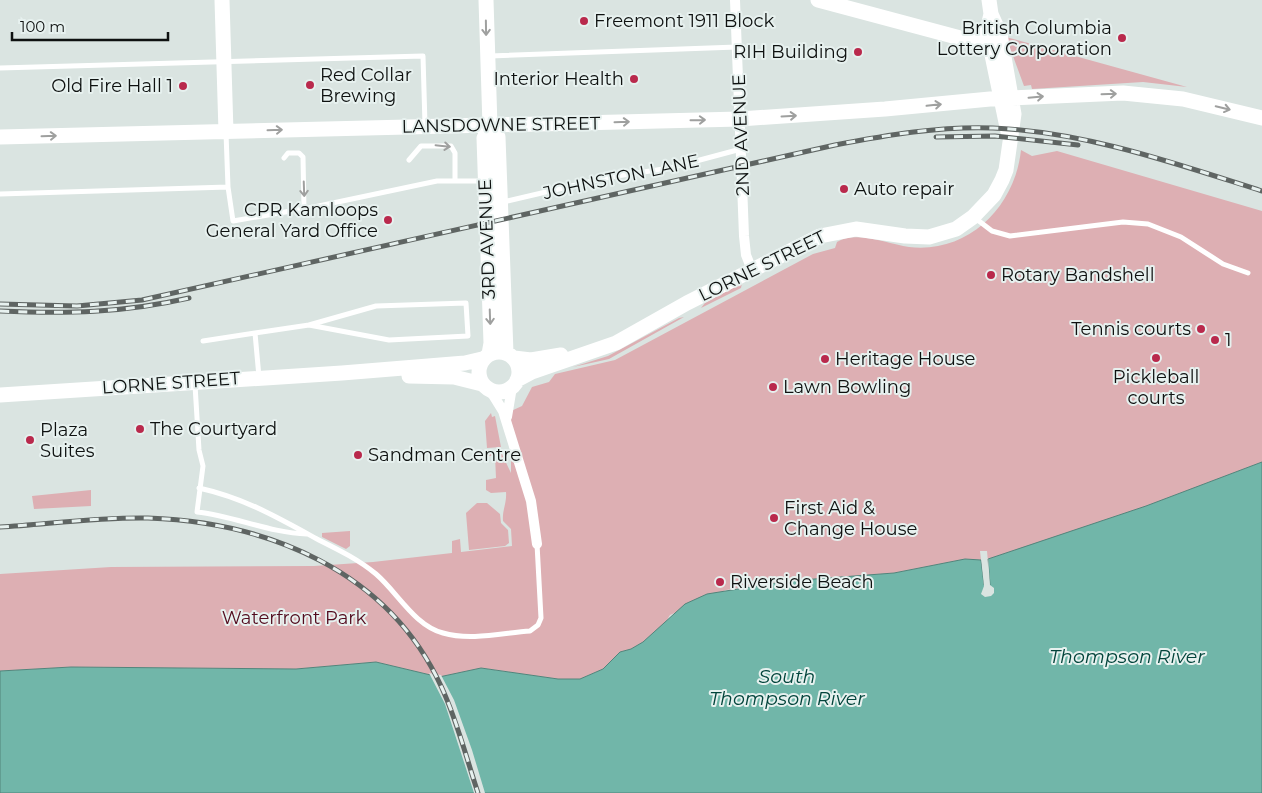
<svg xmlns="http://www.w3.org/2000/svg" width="1262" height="793" font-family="Montserrat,sans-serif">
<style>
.green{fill:#ddafb3}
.water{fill:#71b6a9;stroke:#53847b}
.pier{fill:#dae4e1}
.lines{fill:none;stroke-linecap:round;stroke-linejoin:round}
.lane{stroke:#fff;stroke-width:5}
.street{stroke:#fff;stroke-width:10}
.secondary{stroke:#fff;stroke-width:15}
.rail-casing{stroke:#5f6563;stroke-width:5}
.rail{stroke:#e7f1ef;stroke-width:3;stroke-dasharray:9;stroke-linecap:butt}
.oneway{stroke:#9fa09f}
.poi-dot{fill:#b9294c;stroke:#e7f1ef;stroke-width:2}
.labels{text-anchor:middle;stroke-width:4;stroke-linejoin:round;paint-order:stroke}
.poi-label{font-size:18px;fill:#0e1110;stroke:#e7f1ef;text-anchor:start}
.street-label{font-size:18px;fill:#0e1110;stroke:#e7f1ef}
.park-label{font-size:18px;fill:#520a1d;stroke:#e7f1ef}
.water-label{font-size:19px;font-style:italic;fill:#02443b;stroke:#e7f1ef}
</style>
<rect width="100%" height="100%" fill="#dae4e1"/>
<path class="green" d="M1006 37 1187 87 1143 82 1032 89 1031 85 1024 86Z
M1021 150 1032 156 1057 151 1262 211V462L1137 510 988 560 990 586 987 551H980L981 560 965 559 894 573 769 583 726 590 670 615 664 625 643 642 631 649 620 652 603 669 580 679H558L482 668 439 677 376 662 296 669 71 667 0 671V574L111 567 314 566 373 562 452 553V541L460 539 461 552 512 546 511 529 503 521C502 510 507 503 506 492L491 493 486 490V480L496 478 495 456H489L491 453 501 452 511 473V411L522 406 532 387 549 382 555 374 615 360 813 254 835 248 837 242C856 230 888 244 909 247 968 254 1015 207 1021 150Z
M742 283 741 288 701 308 705 303Z
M684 317 609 359 573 367 608 356 679 318Z
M491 413 492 417 495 416 501 447 487 448 485 421Z
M91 490V506L34 509 32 496Z
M477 503H487L500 514 501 523 508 530 509 543 505 546 469 550 466 513Z
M350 531V546L346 549 322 537V533Z"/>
<path class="water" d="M1262 462V793H0V671L71 667 296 669 376 662 439 677 481 668 558 679H580L603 669 620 652 631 649 643 642 685 604 707 594 788 581 894 573 965 559 981 560 984 585H990L988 559 1146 506Z"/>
<path class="pier" d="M988 557 990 585 994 588V593L991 596 985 597 981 594 984 586 981 558 984 560 986 581Z
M429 673 441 675 454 700 472 750 485 793H474L445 704Z"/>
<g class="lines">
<path class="lane" d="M490 56 737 47
M0 68 423 56 425 125
M226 133 228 187 233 221 314 207 437 181H484
M284 158 288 153H299L303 157 304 209
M409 160 421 146H451L455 153V180
M0 194 228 187
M503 202 610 177 670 168 741 149
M975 218 992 231 1010 236 1123 222 1148 224 1181 237 1223 264 1248 273
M203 341 255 333
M259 377 255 333 309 325 389 340 468 336 466 303 376 306 309 325
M195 385 199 450 203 466 197 512C234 516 270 533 307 534
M199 488C244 498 277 517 317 539 337 549 358 559 376 574 398 593 414 625 443 633 470 641 503 633 530 631L538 625 541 618 537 544"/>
<path class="street" d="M735 0 744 236 746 255 752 270
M490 390 503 411 531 501 537 544
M507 417 512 387"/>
<path class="secondary" d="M222 0 226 132
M486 0 490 126 484 138 491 343 489 354
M818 0 994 47 998 51 1000 64
M991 14 987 31 1008 132
M490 126 498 137 506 353
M0 137 740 119 885 109 990 99 1123 93 1183 99 1262 118
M479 372a20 20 0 1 1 40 0a20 20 0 1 1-40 0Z
M514 358 531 360 561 355
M409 376 454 377 482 384
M517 380 532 372 616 343 687 303 820 236 856 229 905 236 929 237 956 229 973 217 994 195 1002 180 1006 170 1014 114 1000 34 991 14 989 0
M0 395 342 373 465 363 482 359"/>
<defs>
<path id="rail" d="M936 137 995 136 1078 145
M0 304 77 306 142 300 835 145C887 135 940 126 993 128 1086 132 1174 163 1262 191
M0 311C66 314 123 313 189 298
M0 527C49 524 99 517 148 518 268 522 388 571 441 686 457 720 466 757 478 793"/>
</defs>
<use href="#rail" class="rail-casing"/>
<use href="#rail" class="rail"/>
</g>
<defs><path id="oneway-shaft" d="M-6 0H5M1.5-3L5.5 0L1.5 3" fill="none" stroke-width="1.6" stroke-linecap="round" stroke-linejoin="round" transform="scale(1.25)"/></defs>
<g class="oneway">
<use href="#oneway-shaft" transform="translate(486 28) rotate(89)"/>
<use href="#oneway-shaft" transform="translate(1109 94) rotate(-2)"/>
<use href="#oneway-shaft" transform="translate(1036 97) rotate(-5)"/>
<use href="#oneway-shaft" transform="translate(934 105) rotate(-6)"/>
<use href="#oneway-shaft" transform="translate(1223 108) rotate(13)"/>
<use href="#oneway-shaft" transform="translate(789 116) rotate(-3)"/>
<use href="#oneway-shaft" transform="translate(698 120) rotate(-1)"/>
<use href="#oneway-shaft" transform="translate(622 122) rotate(-2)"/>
<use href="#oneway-shaft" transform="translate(275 130) rotate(-2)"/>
<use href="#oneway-shaft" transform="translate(49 136) rotate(-2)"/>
<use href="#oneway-shaft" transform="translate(443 146) rotate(6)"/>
<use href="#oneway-shaft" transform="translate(304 189) rotate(88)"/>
<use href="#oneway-shaft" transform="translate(490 317) rotate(88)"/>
</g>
<g class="poi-dot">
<circle cx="584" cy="21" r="5"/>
<circle cx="1122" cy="38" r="5"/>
<circle cx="858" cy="52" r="5"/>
<circle cx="634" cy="79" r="5"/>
<circle cx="310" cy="85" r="5"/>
<circle cx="183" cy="86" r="5"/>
<circle cx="844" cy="189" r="5"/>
<circle cx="388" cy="220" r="5"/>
<circle cx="991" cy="275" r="5"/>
<circle cx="1201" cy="329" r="5"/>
<circle cx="1215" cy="340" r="5"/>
<circle cx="1156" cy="358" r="5"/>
<circle cx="825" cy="359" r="5"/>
<circle cx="773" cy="387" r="5"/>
<circle cx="140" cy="429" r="5"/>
<circle cx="30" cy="440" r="5"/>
<circle cx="358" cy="455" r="5"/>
<circle cx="774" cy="518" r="5"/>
<circle cx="720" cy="582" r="5"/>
</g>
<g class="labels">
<g class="poi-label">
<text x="594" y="27">Freemont 1911 Block</text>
<text x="1112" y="34" text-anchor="end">British Columbia<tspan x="1112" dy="21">Lottery Corporation</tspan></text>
<text x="848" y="58" text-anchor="end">RIH Building</text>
<text x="320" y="81">Red Collar<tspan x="320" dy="21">Brewing</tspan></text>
<text x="624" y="85" text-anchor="end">Interior Health</text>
<text x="173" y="92" text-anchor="end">Old Fire Hall 1</text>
<text x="854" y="195">Auto repair</text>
<text x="378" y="216" text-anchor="end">CPR Kamloops<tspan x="378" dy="21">General Yard Office</tspan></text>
<text x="1001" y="281">Rotary Bandshell</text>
<text x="1191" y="335" text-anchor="end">Tennis courts</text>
<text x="1225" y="346">1</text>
<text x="835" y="365">Heritage House</text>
<text x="1156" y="383" text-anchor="middle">Pickleball<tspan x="1156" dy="21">courts</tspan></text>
<text x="783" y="393">Lawn Bowling</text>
<text x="150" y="435">The Courtyard</text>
<text x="40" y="436">Plaza<tspan x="40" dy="21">Suites</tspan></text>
<text x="368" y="461">Sandman Centre</text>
<text x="784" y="514">First Aid &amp;<tspan x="784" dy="21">Change House</tspan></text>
<text x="730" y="588">Riverside Beach</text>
</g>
<g class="street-label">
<text transform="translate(501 125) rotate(-1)" y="6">LANSDOWNE STREET</text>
<text transform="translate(741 135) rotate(-92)" y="6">2ND AVENUE</text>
<text transform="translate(621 177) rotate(-12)" y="6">JOHNSTON LANE</text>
<text transform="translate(487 239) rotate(-92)" y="6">3RD AVENUE</text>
<text transform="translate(762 266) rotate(-26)" y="6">LORNE STREET</text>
<text transform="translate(171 383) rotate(-4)" y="6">LORNE STREET</text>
</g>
<g class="park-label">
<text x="294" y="624">Waterfront Park</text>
</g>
<g class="water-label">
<text x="1127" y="663">Thompson River</text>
<text x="787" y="683">South<tspan x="787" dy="22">Thompson River</tspan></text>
</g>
</g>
<path d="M12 32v8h156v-8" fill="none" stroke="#0e1110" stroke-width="2.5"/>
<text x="20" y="32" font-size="15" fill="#0e1110" stroke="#e7f1ef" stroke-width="4" paint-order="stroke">100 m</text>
</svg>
